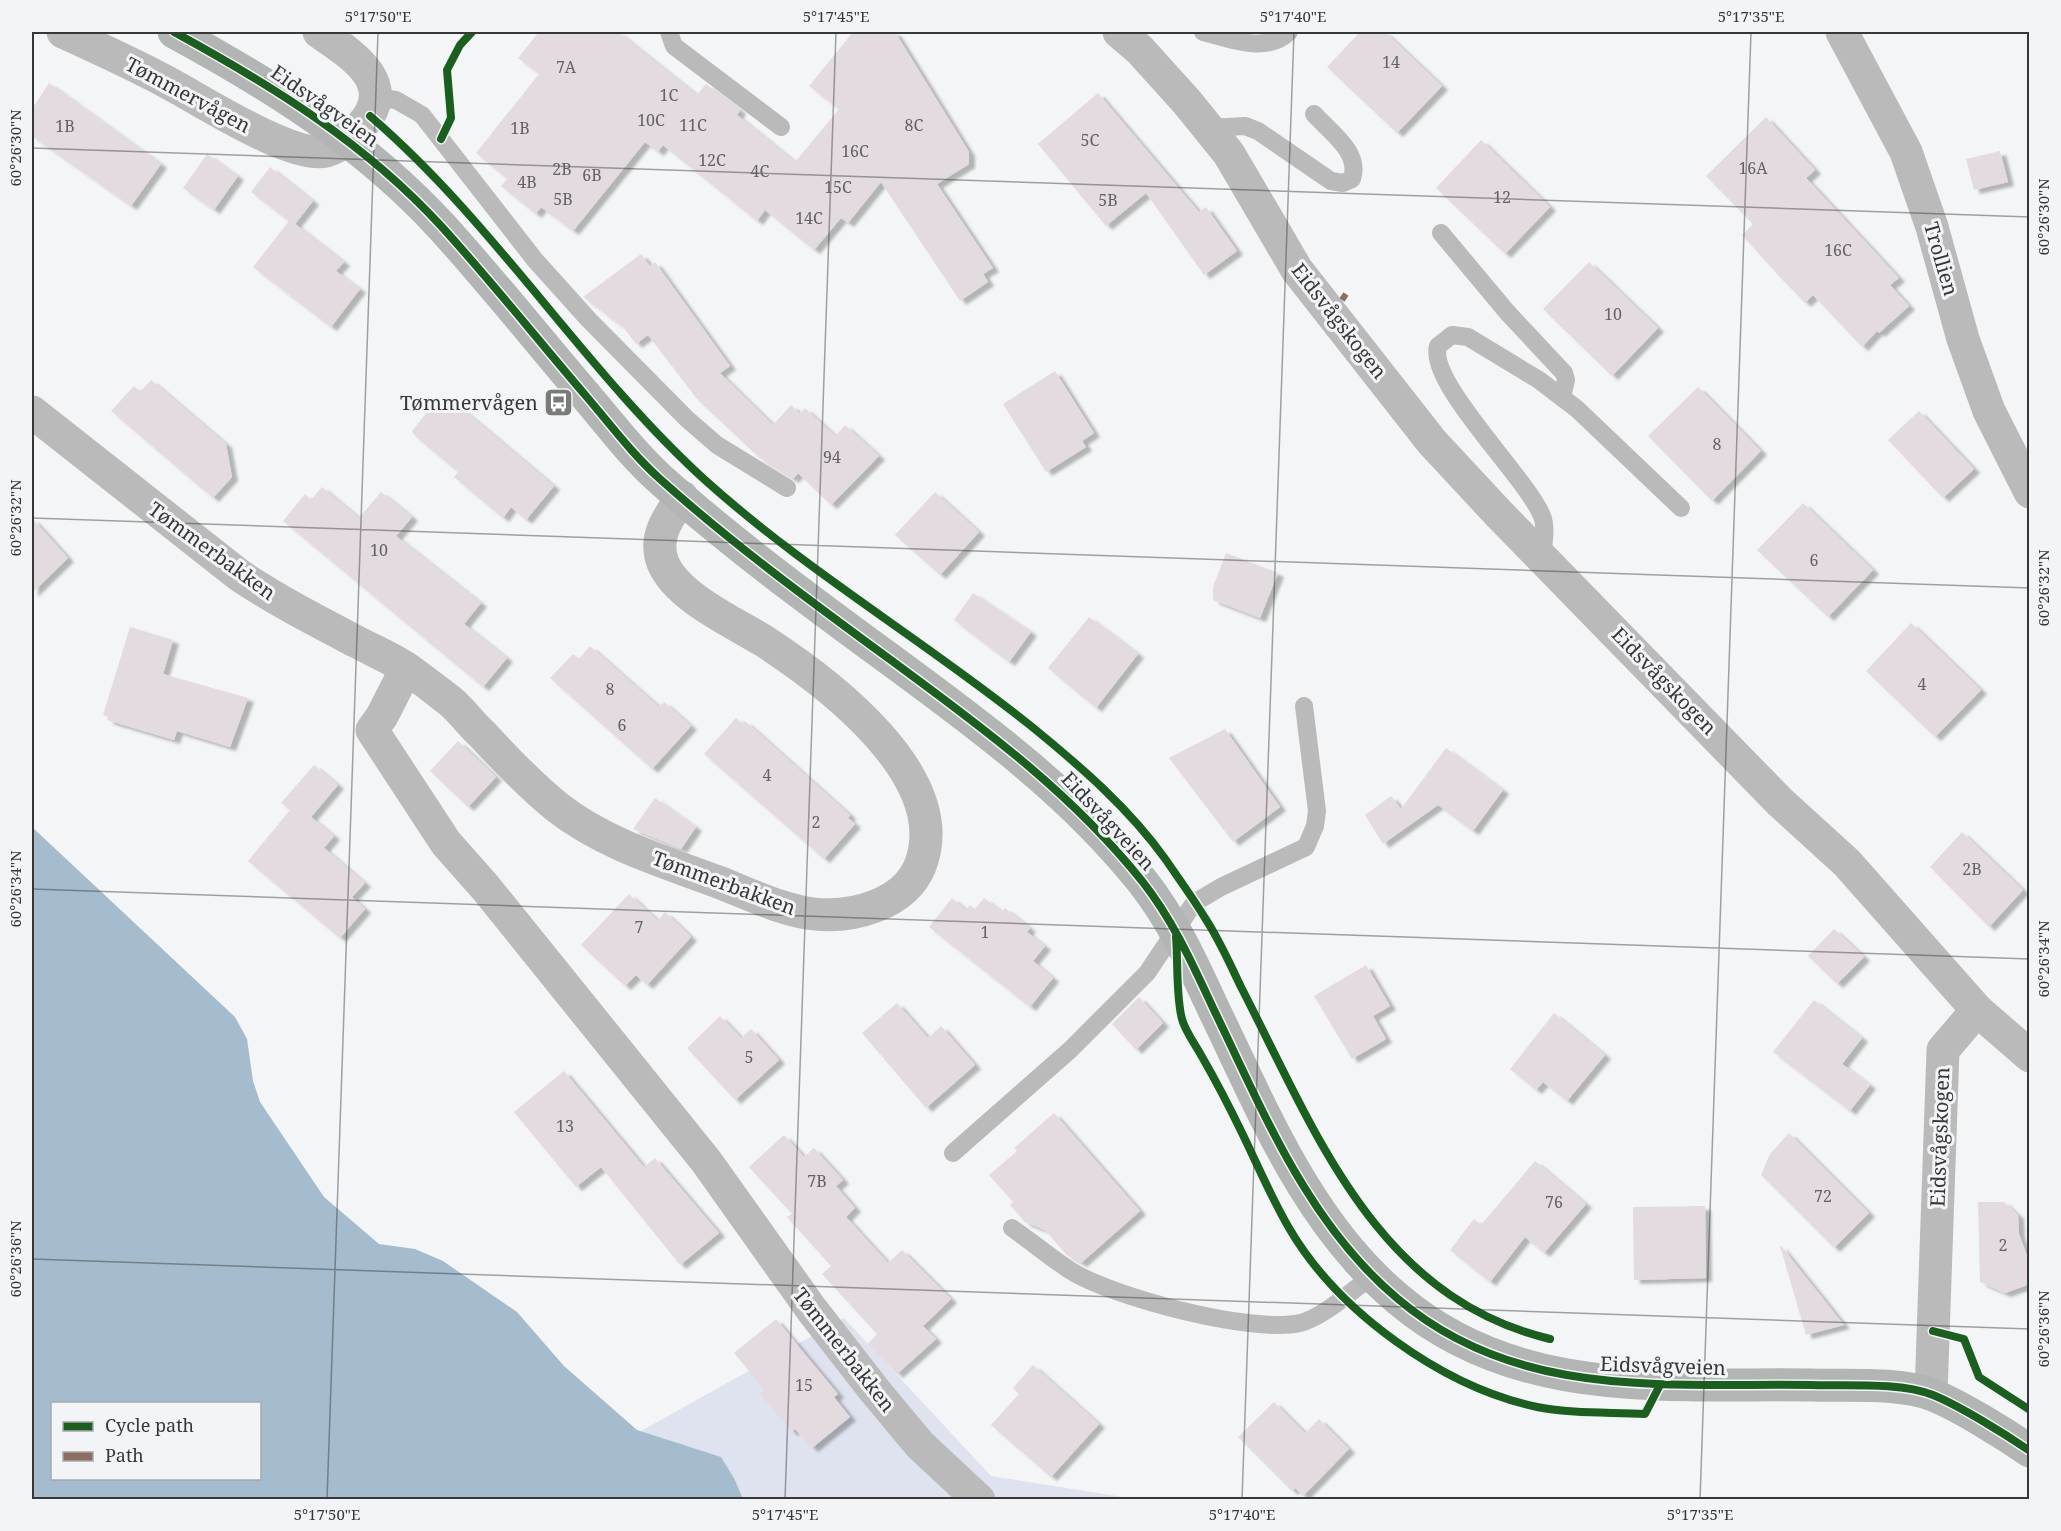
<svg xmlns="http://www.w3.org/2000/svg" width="2061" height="1531" font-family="'Noto Serif',serif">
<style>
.green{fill:#dfe2ef}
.water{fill:#a4bccd;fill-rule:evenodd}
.building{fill:#e3dbdf;filter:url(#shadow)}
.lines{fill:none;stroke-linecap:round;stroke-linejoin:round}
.service{stroke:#bababa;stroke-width:18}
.minor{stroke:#bababa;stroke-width:33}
.primary{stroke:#b3b4b4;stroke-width:33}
.quiet{stroke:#8d6e63;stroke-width:6;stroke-dasharray:12 6;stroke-linecap:butt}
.cycleway-casing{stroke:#f3f4f7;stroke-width:11}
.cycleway{stroke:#1b5e20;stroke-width:8}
.ticks{fill:none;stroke:#373738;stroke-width:1.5;stroke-opacity:0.45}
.labels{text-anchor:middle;stroke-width:6;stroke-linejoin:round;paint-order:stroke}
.number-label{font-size:16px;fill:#646264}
.street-label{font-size:20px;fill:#373738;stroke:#f3f4f7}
.poi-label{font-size:20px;fill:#373738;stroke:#f3f4f7;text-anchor:end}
.neatline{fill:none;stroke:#373738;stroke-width:2}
.ticks-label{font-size:15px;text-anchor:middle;fill:#373738}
</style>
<defs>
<filter id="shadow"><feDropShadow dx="6" dy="4" stdDeviation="1.5" flood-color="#0004"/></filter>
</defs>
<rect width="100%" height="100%" fill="#f4f5f6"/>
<path class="green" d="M844 1318 991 1476 1135 1499H743L735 1480 641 1431Z"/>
<path class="water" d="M32 827 235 1017 247 1039 253 1081 260 1102 324 1197 379 1244 415 1249 443 1261 517 1312 564 1366 637 1430 721 1457 735 1480 743 1499H32ZM52 1404H260V1478H52Z"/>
<path class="building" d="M539 32H618L697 95 706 84 740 110 737 115 795 162 839 109 809 86 853 32H895L969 152V164L937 184 993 268 983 274 988 282 960 301 881 182 848 223 841 218 814 250 765 210 757 221 663 145 658 152 645 142 573 231 541 207 536 214 501 186 507 179 476 153 539 74 518 58Z
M1360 32H1385L1442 86 1397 133 1327 67Z
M49 83 161 164 131 206 32 136V109Z
M1098 93 1199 212 1206 207 1237 251 1204 275 1146 193 1106 226 1038 144Z
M1766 117 1815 170 1806 178 1899 278 1890 285 1909 306 1879 333 1877 331 1862 347 1813 295 1805 303 1781 278 1742 235 1753 224 1706 176Z
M1481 140 1550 207 1505 254 1436 188Z
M2000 151 2008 182 1974 190 1966 159Z
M207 154 238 176 214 210 183 188Z
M270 167 313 201 295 224 344 262 336 271 360 289 331 327 253 267 289 221 251 192Z
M641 254 650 266 655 262 730 366 720 373 773 425 791 405 800 414 805 408 835 436 845 425 879 456 831 505 798 473 793 479 760 458 697 399 648 335 636 344 624 328 583 297Z
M1589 262 1658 328 1612 376 1543 309Z
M1055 371 1094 433 1082 441 1086 447 1046 472 1003 404Z
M151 380 226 444 232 477 213 498 111 411 134 386 140 392Z
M1698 387 1761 451 1712 501 1648 436Z
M448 397 554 486 526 520 511 507 503 518 454 477 458 472 415 436 412 431 437 400 442 404Z
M1919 411 1974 469 1943 498 1888 440Z
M322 487 359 518 381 492 412 517 396 536 481 603 464 624 507 658 483 687 283 521 305 494 311 500Z
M935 492 979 532 940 575 895 535Z
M1803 503 1873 570 1828 617 1757 550Z
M32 518 68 558 32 593Z
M1226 553 1278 573 1260 618 1213 600V587Z
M973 593 1031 632 1009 662 954 620Z
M1089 617 1138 654 1096 708 1048 668Z
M1911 623 1981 690 1935 737 1866 671Z
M130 627 173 640 163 674 248 698 230 747 177 731 174 740 107 720 108 717 103 715Z
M590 646 659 707 664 702 691 726 652 769 550 678 573 654 579 659Z
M736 718 743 724 745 721 850 815 848 818 855 824 824 859 704 754Z
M1225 729 1280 807 1233 842 1169 758Z
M458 741 496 777 468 807 430 771Z
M1446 748 1503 790 1473 831 1438 805 1383 844 1365 815 1391 796 1401 809Z
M314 765 338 785 311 817 334 836 324 848 365 883 352 897 365 909 340 938 248 861 290 810 281 803Z
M655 798 696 827 681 849 633 829Z
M1962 832 2023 890 1989 927 1930 867Z
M629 894 658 921 665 912 691 937 647 985 636 975 625 986 581 945Z
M952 898 966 910 970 905 975 909 984 898 1002 912 1005 908 1030 928 1027 932 1045 946 1033 961 1053 978 1030 1007 929 927Z
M1834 929 1864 957 1837 984 1808 956Z
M1366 965 1390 1006 1373 1016 1386 1039 1352 1059 1314 996Z
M1139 997 1163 1023 1136 1050 1112 1024Z
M1814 1000 1862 1038 1842 1064 1870 1085 1850 1111 1773 1052Z
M897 1003 928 1038 941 1026 975 1065 926 1108 862 1033Z
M1554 1013 1605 1055 1567 1101 1543 1082 1536 1090 1510 1069Z
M720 1016 741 1038 751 1029 779 1060 735 1100 687 1048Z
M564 1071 644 1167 655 1158 719 1233 680 1265 601 1167 576 1187 514 1112Z
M1054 1113 1140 1211 1081 1263 1067 1255 1045 1230 1025 1222 1010 1205 1013 1202 989 1175 1017 1151 1014 1148Z
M1789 1133 1869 1213 1834 1248 1761 1175 1770 1154Z
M784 1135 804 1157 814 1148 843 1180 836 1186 855 1208 846 1217 888 1263 902 1250 951 1299 923 1326 936 1339 897 1374 868 1344 877 1334 822 1274 831 1266 787 1217 792 1214 749 1167Z
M1535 1161 1586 1204 1544 1253 1525 1237 1490 1282 1450 1250 1474 1219 1481 1225Z
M1978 1202H2004L2018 1215 2019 1234 2030 1264V1284L2005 1293 1980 1282Z
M1705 1206 1706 1278 1634 1280 1633 1207Z
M1780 1246H1781L1844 1325 1806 1335Z
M776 1319 838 1394 834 1397 850 1417 812 1448 795 1429 792 1432 760 1393 764 1389 734 1353Z
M1033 1365 1099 1424 1051 1477 991 1425 1019 1394 1013 1388Z
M1274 1402 1305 1433 1319 1419 1349 1449 1303 1496 1295 1488 1292 1491 1238 1437Z"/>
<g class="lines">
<path class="service" d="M669 32 674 46 781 127
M1203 32C1230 39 1267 54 1289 32
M376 97 396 100 422 115 535 260 589 320 687 419 717 445 787 488
M1208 128 1245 126 1258 131 1331 181 1343 183 1352 179C1361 152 1330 132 1314 114
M1441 233 1507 312 1564 373 1566 380 1562 397
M1542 557C1543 545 1547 528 1542 516 1527 478 1427 382 1438 346L1452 335 1468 337 1539 380 1577 409 1681 508
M953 1153 1070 1050 1147 973 1194 903 1221 887 1306 847 1315 826 1317 811 1304 706
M1012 1228C1032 1242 1051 1258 1071 1271 1113 1297 1251 1334 1300 1323 1322 1318 1353 1290 1372 1276"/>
<path class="minor" d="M63 32C96 47 129 62 161 79 195 96 291 160 326 151 342 146 352 137 362 125 399 83 351 54 319 32
M1119 32 1140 50 1187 102 1229 154 1297 270 1432 442 1499 514 1780 802 1847 863 1977 1010 1943 1050 1931 1394
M1842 32 1906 152 1932 227 1963 339 1989 411 2030 492
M32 412 239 575C276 600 317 621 357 642 374 651 393 659 409 670 423 680 437 691 450 701 462 711 471 724 482 734 505 759 530 785 557 807 604 844 665 862 721 883 751 895 782 910 814 914 852 918 904 905 920 866 955 777 827 682 764 641 733 622 677 597 663 563 653 537 668 518 682 497
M406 669 382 716 372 730 446 843 485 887 706 1161 812 1310 875 1391 920 1445 979 1500
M1977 1010 2030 1056"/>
<path class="primary" d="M174 32C273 86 365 143 442 227 492 282 538 340 586 396 610 424 632 454 660 479 737 548 820 608 903 669 990 733 1074 796 1142 881 1173 920 1193 965 1214 1010 1264 1113 1308 1224 1398 1299 1517 1400 1665 1383 1811 1385 1847 1386 1900 1382 1933 1395 1960 1406 2005 1434 2030 1451"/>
<path class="quiet" d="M1332 315 1346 294"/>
<defs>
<path id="cycleway" d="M174 32C273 86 365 143 442 227 492 282 538 340 586 396 610 424 632 454 660 479 737 548 820 608 903 669 990 733 1074 796 1142 881 1173 920 1193 965 1214 1010 1264 1113 1308 1224 1398 1299 1517 1400 1665 1383 1811 1385 1847 1386 1900 1382 1933 1395 1960 1406 2005 1434 2030 1451
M370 116C496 224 583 369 705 480 806 571 925 641 1031 726 1080 766 1129 808 1166 860 1179 879 1193 898 1205 918 1219 939 1230 964 1241 987 1315 1130 1375 1297 1550 1339
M441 139 451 118 447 70 460 45 472 32
M1176 937C1178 960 1176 998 1182 1019 1185 1031 1195 1044 1201 1055 1216 1081 1230 1108 1243 1135 1258 1166 1272 1199 1289 1228 1338 1312 1443 1387 1537 1407 1573 1414 1609 1412 1645 1414L1660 1385
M1933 1331 1964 1339 1979 1377 2030 1410"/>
</defs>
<use href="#cycleway" class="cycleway-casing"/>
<use href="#cycleway" class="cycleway"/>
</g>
<path class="ticks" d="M32 148 2030 217M32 518 2030 588M32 889 2030 959M32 1259 2030 1329M327 1500 378 32M785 1500 836 32M1242 1500 1294 32M1700 1500 1751 32"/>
<defs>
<symbol id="bus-square" viewBox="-11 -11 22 22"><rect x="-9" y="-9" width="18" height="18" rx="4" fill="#797a7a" stroke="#f3f4f7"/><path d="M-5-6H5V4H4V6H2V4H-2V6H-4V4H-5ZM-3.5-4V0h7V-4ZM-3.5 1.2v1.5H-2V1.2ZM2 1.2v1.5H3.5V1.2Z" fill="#fff"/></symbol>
</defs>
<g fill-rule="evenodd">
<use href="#bus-square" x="542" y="386" width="33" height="33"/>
</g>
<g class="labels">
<g class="number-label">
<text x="1391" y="68">14</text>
<text x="566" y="73">7A</text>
<text x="669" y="101">1C</text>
<text x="651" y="126">10C</text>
<text x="693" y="131">11C</text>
<text x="914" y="131">8C</text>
<text x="65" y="132">1B</text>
<text x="520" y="134">1B</text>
<text x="1090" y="146">5C</text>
<text x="855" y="157">16C</text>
<text x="712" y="166">12C</text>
<text x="1753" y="174">16A</text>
<text x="562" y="175">2B</text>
<text x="760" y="177">4C</text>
<text x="592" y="181">6B</text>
<text x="527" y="188">4B</text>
<text x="838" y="193">15C</text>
<text x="1502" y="203">12</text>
<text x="563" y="205">5B</text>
<text x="1108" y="206">5B</text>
<text x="809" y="224">14C</text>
<text x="1838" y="256">16C</text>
<text x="1613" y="320">10</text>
<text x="1717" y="450">8</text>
<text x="832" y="463">94</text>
<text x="379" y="556">10</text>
<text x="1814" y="566">6</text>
<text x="1922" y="690">4</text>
<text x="610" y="695">8</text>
<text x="622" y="731">6</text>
<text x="767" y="781">4</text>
<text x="816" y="828">2</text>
<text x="1972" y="875">2B</text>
<text x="639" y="933">7</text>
<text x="985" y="938">1</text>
<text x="749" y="1063">5</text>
<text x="565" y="1132">13</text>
<text x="817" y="1187">7B</text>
<text x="1823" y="1202">72</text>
<text x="1554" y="1208">76</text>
<text x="2003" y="1251">2</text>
<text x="804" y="1391">15</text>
</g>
<g class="street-label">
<text transform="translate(188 95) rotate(28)" y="7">Tømmervågen</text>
<text transform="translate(325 106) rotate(35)" y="7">Eidsvågveien</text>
<text transform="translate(1941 259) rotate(74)" y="7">Trollien</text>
<text transform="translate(1339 321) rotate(52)" y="7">Eidsvågskogen</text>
<text transform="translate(212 551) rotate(36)" y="7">Tømmerbakken</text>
<text transform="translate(1664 681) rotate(46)" y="7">Eidsvågskogen</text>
<text transform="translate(1108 821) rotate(47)" y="7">Eidsvågveien</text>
<text transform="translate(724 883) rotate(20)" y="7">Tømmerbakken</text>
<text transform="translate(1940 1137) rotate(-88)" y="7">Eidsvågskogen</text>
<text transform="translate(844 1350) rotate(52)" y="7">Tømmerbakken</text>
<text transform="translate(1663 1366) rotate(2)" y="7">Eidsvågveien</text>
</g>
<g class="poi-label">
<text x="538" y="410">Tømmervågen</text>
</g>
</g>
<rect width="2061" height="1531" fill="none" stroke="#f3f4f7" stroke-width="66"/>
<rect x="51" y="1402" width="210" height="78" fill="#f3f4f7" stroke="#a8a8ab" stroke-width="1.5"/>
<rect x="63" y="1422" width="30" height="9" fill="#1b5e20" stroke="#a8a8ab" stroke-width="1.5"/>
<text x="105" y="1432" font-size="18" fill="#373738">Cycle path</text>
<rect x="63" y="1452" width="30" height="9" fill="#8d6e63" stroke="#a8a8ab" stroke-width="1.5"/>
<text x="105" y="1462" font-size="18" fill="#373738">Path</text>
<rect x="33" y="33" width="1995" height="1465" class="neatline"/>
<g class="ticks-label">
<text x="378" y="22">5°17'50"E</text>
<text x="836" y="22">5°17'45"E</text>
<text x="1293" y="22">5°17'40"E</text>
<text x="1751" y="22">5°17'35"E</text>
<text transform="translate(16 148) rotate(-90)" y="5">60°26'30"N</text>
<text transform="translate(2044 217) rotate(-90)" y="5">60°26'30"N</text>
<text transform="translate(16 518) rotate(-90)" y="5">60°26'32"N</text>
<text transform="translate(2044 588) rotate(-90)" y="5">60°26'32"N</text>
<text transform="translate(16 889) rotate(-90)" y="5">60°26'34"N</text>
<text transform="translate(2044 959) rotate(-90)" y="5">60°26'34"N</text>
<text transform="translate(16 1259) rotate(-90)" y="5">60°26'36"N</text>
<text transform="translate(2044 1329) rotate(-90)" y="5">60°26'36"N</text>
<text x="327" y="1520">5°17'50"E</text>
<text x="785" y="1520">5°17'45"E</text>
<text x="1242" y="1520">5°17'40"E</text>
<text x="1700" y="1520">5°17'35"E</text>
</g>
</svg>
